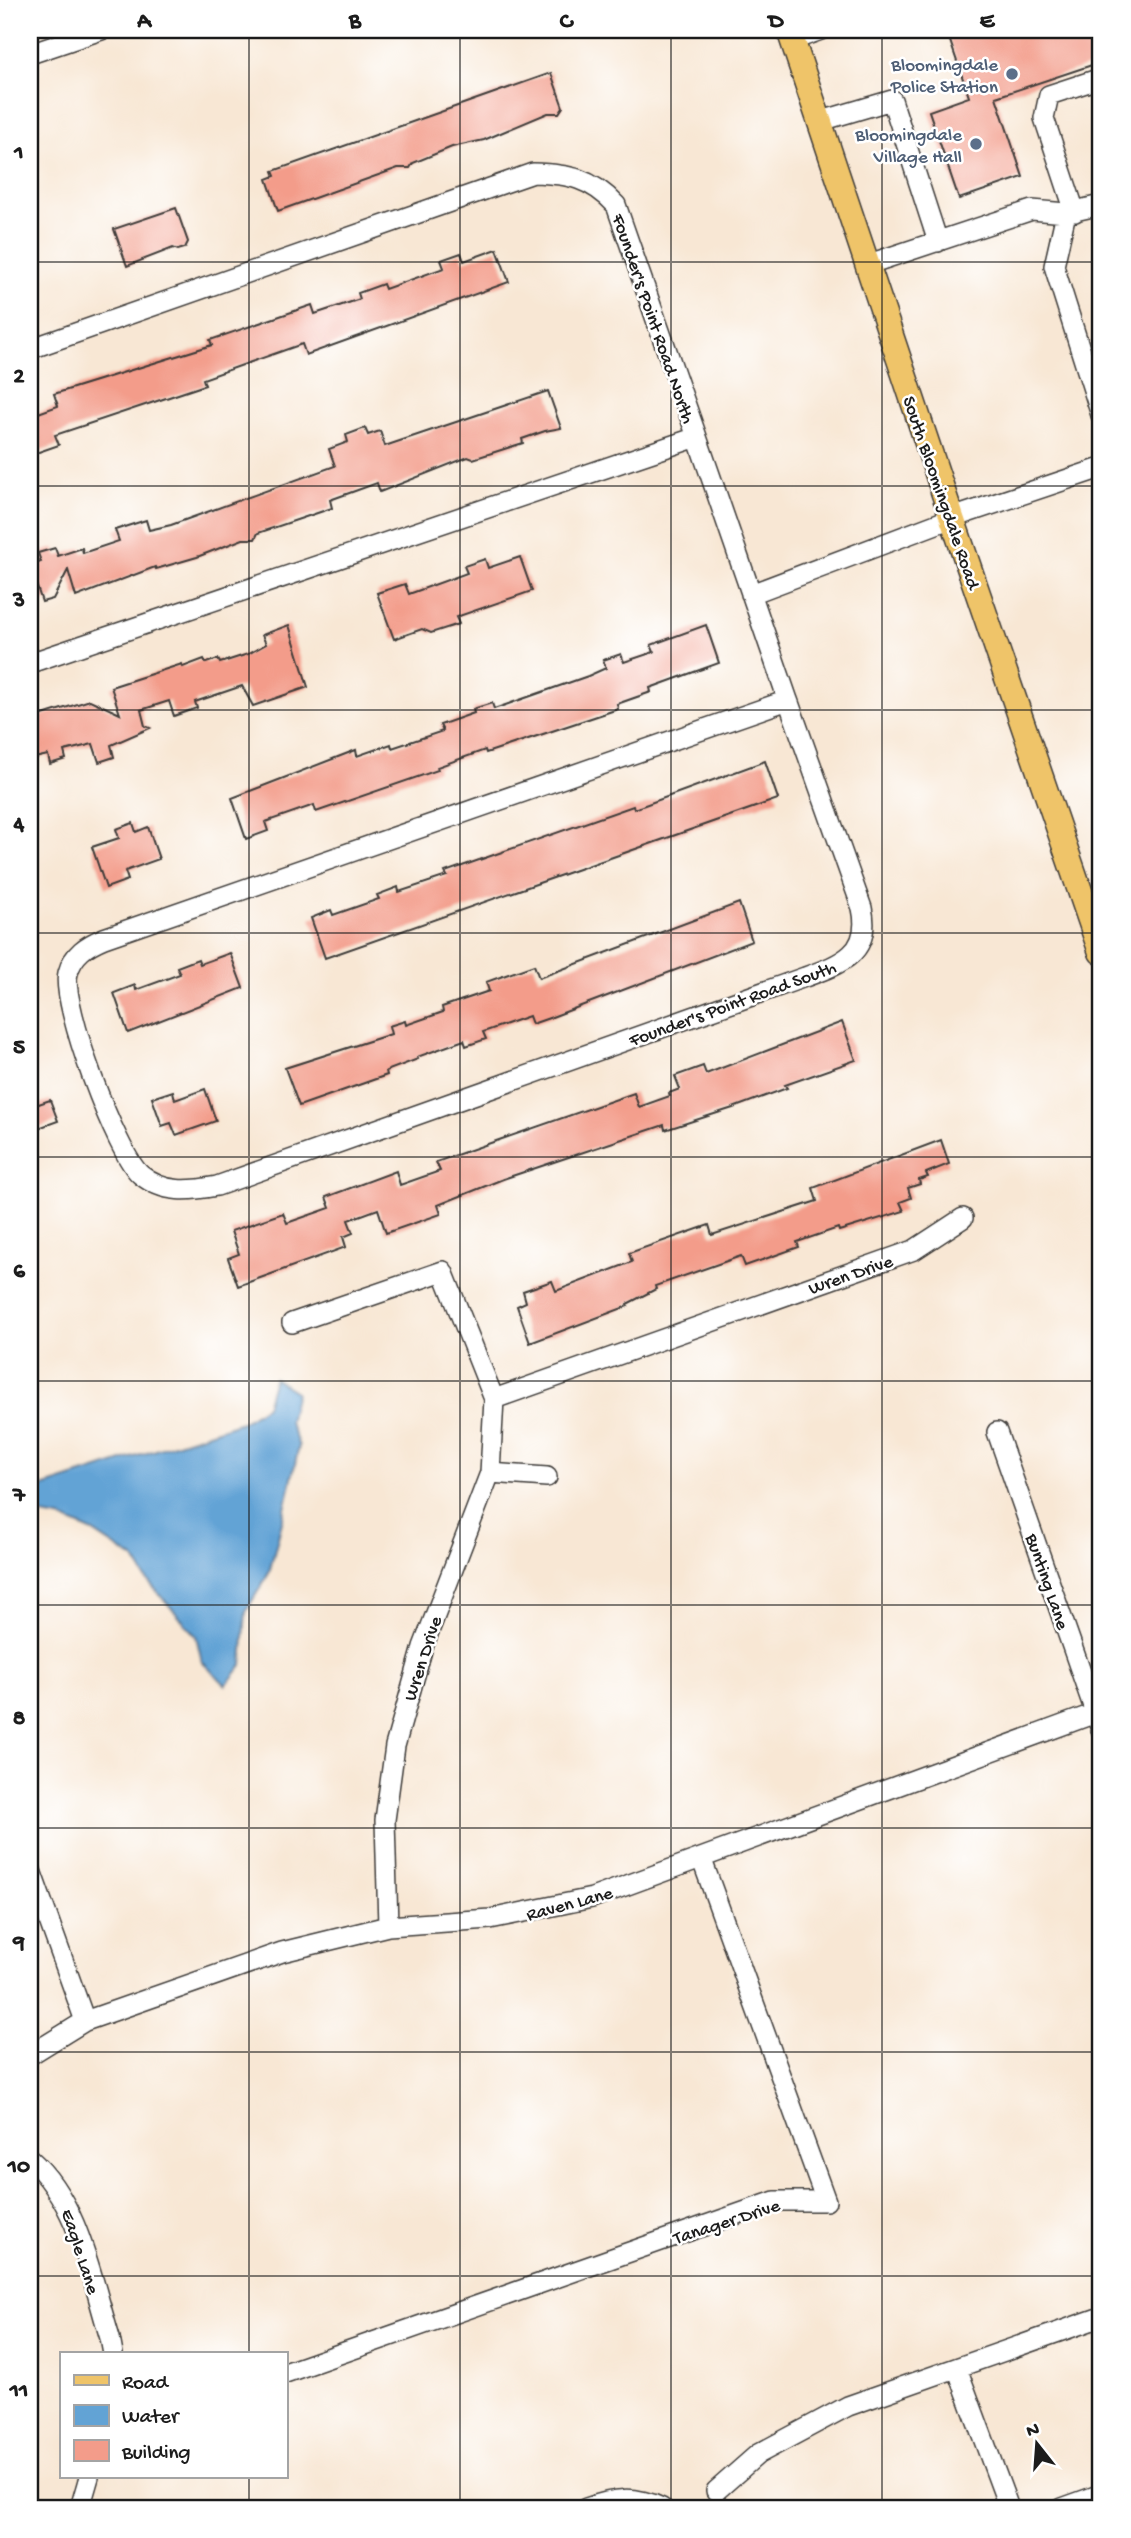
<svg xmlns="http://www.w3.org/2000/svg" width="1131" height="2538" font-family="'Gochi Hand',sans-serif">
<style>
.water{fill:#62a3d5;stroke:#3f6078;stroke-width:2}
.building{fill:#f39c8a}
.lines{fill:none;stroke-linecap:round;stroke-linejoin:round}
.minor-casing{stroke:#3d3a38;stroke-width:22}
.major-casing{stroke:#3d3a38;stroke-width:27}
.minor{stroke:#fff;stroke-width:19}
.major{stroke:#efc469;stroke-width:24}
.grid{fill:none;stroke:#1c1c1c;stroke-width:2;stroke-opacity:0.55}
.service-dot{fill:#5c6f8a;stroke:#fff;stroke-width:2.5}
.labels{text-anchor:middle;stroke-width:5;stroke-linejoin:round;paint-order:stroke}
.service-label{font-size:19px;fill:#4e5e75;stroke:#fff;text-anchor:end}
.street-label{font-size:19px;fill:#1c1c1c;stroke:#fff}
.neatline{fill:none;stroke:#1c1c1c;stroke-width:2.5}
.grid-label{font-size:23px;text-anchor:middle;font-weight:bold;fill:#1c1c1c}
</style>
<rect width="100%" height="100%" fill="#fff"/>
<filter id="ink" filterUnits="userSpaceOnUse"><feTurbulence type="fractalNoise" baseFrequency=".0143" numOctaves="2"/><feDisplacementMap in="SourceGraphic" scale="14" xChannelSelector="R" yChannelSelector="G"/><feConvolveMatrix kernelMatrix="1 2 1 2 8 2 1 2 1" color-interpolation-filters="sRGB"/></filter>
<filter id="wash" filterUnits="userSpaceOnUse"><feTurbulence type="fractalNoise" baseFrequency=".00686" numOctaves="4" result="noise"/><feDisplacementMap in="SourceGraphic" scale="28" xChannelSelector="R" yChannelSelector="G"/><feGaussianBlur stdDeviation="1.57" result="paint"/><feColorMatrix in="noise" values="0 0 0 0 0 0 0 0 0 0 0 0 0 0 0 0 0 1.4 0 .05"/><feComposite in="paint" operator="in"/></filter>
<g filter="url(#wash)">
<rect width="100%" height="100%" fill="#f8e7d4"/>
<path class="water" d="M274 1378 296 1392 289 1422 299 1446 283 1518 269 1573 246 1611 242 1665 226 1685 202 1662 196 1636 147 1580 134 1559 93 1532 64 1519 37 1514 30 1516V1491L242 1422 266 1406Z"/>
<g id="blocks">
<path class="building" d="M974 30H1101V62L996 97 1023 177 959 199 929 111 969 97 949 38Z
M551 73 563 107 559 113H548L484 140 452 147 413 163 410 168H398L278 211 267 179 275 176 273 171Z
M176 208 188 242 185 248 178 250 173 248 127 266 114 229Z
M497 249 509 282 306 355 302 344 203 379 205 385 55 435 59 445 30 455V416L58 406 54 394 212 345 210 340 312 305 315 314 360 299 358 293 383 284 385 289 444 268 441 260 461 253 464 261Z
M548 391 561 428 545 431 522 439 523 443 473 459 468 457 380 492 377 483 330 500 332 508 258 533 255 539H243L197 557 156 569 155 567 76 597 68 570 53 599 42 602 30 566 41 562 38 553 55 548 58 556 82 548 83 553 119 541 115 530 146 520 149 530 171 525 335 466 329 449 348 442 346 435 365 428 368 435 380 431 385 446Z
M520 557 532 591 456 617 459 624 431 633 422 629 394 639 377 593 405 584 409 594 467 573 464 566 485 559 488 568Z
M289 625 308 687 253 706 242 686 195 702 197 708 174 716 169 701 141 710 145 726 150 728 111 745 114 757 99 762 93 744 64 751 66 759 50 764 48 755 30 759V719L90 700 120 714 111 687 182 664 183 667 204 659 206 663 218 659 220 663 248 654 266 644 262 635Z
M706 625 719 663 650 688 651 692 617 704 618 709 486 753 485 750 437 767 438 770 316 812 314 805 265 822 268 831 246 839 232 798 356 750 357 756 391 744 392 748 443 731 440 725 474 713 473 709 492 703 494 709 588 676 606 668 603 660 621 654 624 662 654 652 651 645Z
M765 761 778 799 325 958 311 918 331 910 333 915 379 899 377 895 398 887 399 892 447 876 445 872 633 806 634 809Z
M133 823 136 832 148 827 159 859 125 871 128 880 106 888 92 847 119 838 116 829Z
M739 903 752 941 552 1017 532 1024 529 1016 483 1032 486 1039 466 1046 464 1040 417 1057 418 1059 386 1071 387 1075 299 1106 285 1068 391 1034 389 1026 405 1021 406 1025 443 1012 442 1007 489 991 486 982 534 965 539 978Z
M230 953 243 988 128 1033 114 993 135 985 136 990 180 974 177 967 198 959 200 964Z
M842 1022 856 1060 785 1085 787 1088 733 1108 665 1130 664 1125 503 1179 438 1205 441 1214 386 1233 378 1209 348 1220 353 1233 343 1237 346 1247 238 1286 228 1258 239 1254 231 1231 283 1213 287 1223 330 1208 326 1197 396 1171 400 1185 440 1171 436 1162 634 1093 639 1107 670 1096 669 1093 680 1089 675 1076 703 1066 706 1074Z
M205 1089 216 1121 176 1135 171 1123 162 1126 152 1098 173 1091 175 1100Z
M50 1100 58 1121 30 1131V1107Z
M941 1140 949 1164 926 1173 928 1177 919 1180 920 1184 908 1188 911 1198 900 1202 904 1211 839 1231 838 1228 797 1242 799 1247 745 1266 741 1256 655 1286 656 1289 627 1304 628 1306 530 1343 517 1306 526 1302 523 1291 552 1281 556 1291 632 1262 629 1253 709 1225 712 1235 817 1201 813 1188Z"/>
</g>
</g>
<g filter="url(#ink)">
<use href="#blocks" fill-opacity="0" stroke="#3d3a38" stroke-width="2"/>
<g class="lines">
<defs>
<path id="minor" d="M793 40 821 30
M30 54 101 30
M821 121 892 100 938 242
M1075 212 1044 118 1049 95 1101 78
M1066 213 1054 266 1101 415
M866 265 1032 210 1066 213 1101 205
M30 349 533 173C569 174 591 178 616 205L697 437 30 663
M697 437 788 700
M751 594 952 518 1101 468
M788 700 862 908C872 953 841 964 805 977L217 1186C190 1191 164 1194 141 1175 117 1156 60 1002 68 973 73 954 87 945 104 938Z
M292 1323 443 1271 494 1399
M997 1432 1101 1729
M490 1473 547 1477
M30 1868 85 2021
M388 1926 385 1820 395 1746 423 1647 490 1473 494 1399 914 1250 963 1218
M30 2055 85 2021 282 1952 388 1926 490 1919 592 1898 1101 1711
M30 2159C79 2202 91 2277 110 2338L113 2354
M957 2368 1009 2508
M285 2373 775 2201H826L702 1860
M716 2491 758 2454 848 2406 1101 2317
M80 2508 89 2477
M586 2508C614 2498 634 2495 662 2508
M1062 2508 1101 2494"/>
<path id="major" d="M789 30 952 518 1101 952"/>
</defs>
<use href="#minor" class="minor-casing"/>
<use href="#major" class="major-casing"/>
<use href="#minor" class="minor"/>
<use href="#major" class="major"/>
</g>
</g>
<path class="grid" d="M249 30V2354M460 30V2508M671 30V2508M882 30V2508M30 262H1101M30 486H1101M30 710H1101M30 933H1101M30 1157H1101M30 1381H1101M30 1605H1101M30 1828H1101M30 2052H1101M30 2276H1101M249 2477V2508"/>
<g class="service-dot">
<circle cx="1012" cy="74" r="7"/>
<circle cx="976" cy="144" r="7"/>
</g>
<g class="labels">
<g class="service-label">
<text x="998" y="70">Bloomingdale<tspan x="998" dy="22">Police Station</tspan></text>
<text x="962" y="140">Bloomingdale<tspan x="962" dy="22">Village Hall</tspan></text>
</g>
<g class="street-label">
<text transform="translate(655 318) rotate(71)" y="7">Founder's Point Road North</text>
<text transform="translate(943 492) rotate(71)" y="7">South Bloomingdale Road</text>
<text transform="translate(732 1002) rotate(-20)" y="7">Founder's Point Road South</text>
<text transform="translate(850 1273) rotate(-19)" y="7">Wren Drive</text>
<text transform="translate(1049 1581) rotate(71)" y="7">Bunting Lane</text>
<text transform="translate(421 1658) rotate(-72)" y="7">Wren Drive</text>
<text transform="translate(569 1902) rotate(-15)" y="7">Raven Lane</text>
<text transform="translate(726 2220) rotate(-18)" y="7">Tanager Drive</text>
<text transform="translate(82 2251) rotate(72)" y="7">Eagle Lane</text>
</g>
</g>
<rect width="1131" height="2538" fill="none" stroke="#fff" stroke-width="77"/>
<rect x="60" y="2352" width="228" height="126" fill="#ffffff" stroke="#a4a4a4" stroke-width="2"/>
<rect x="74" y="2375" width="35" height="10" fill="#efc469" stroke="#a4a4a4" stroke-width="2"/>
<text x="122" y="2388" font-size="21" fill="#1c1c1c">Road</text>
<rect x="74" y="2405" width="35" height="21" fill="#62a3d5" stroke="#a4a4a4" stroke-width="2"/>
<text x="122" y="2422" font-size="21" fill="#1c1c1c">Water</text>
<rect x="74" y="2440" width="35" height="21" fill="#f39c8a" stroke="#a4a4a4" stroke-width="2"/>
<text x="122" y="2458" font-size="21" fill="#1c1c1c">Building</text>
<g transform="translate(1037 2444) rotate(343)" stroke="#ffffff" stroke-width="5" paint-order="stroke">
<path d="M0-5L12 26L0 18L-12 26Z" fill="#1c1c1c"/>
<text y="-10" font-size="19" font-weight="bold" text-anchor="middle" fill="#1c1c1c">N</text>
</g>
<rect x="38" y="38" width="1054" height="2462" class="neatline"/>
<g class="grid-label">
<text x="144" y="27">A</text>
<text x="355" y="27">B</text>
<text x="566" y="27">C</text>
<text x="776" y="27">D</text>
<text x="987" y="27">E</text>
<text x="19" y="158">1</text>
<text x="19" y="382">2</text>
<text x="19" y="606">3</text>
<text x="19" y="830">4</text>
<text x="19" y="1053">5</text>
<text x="19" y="1277">6</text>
<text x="19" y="1501">7</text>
<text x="19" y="1724">8</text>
<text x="19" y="1948">9</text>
<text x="19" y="2172">10</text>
<text x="19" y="2396">11</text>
</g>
</svg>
